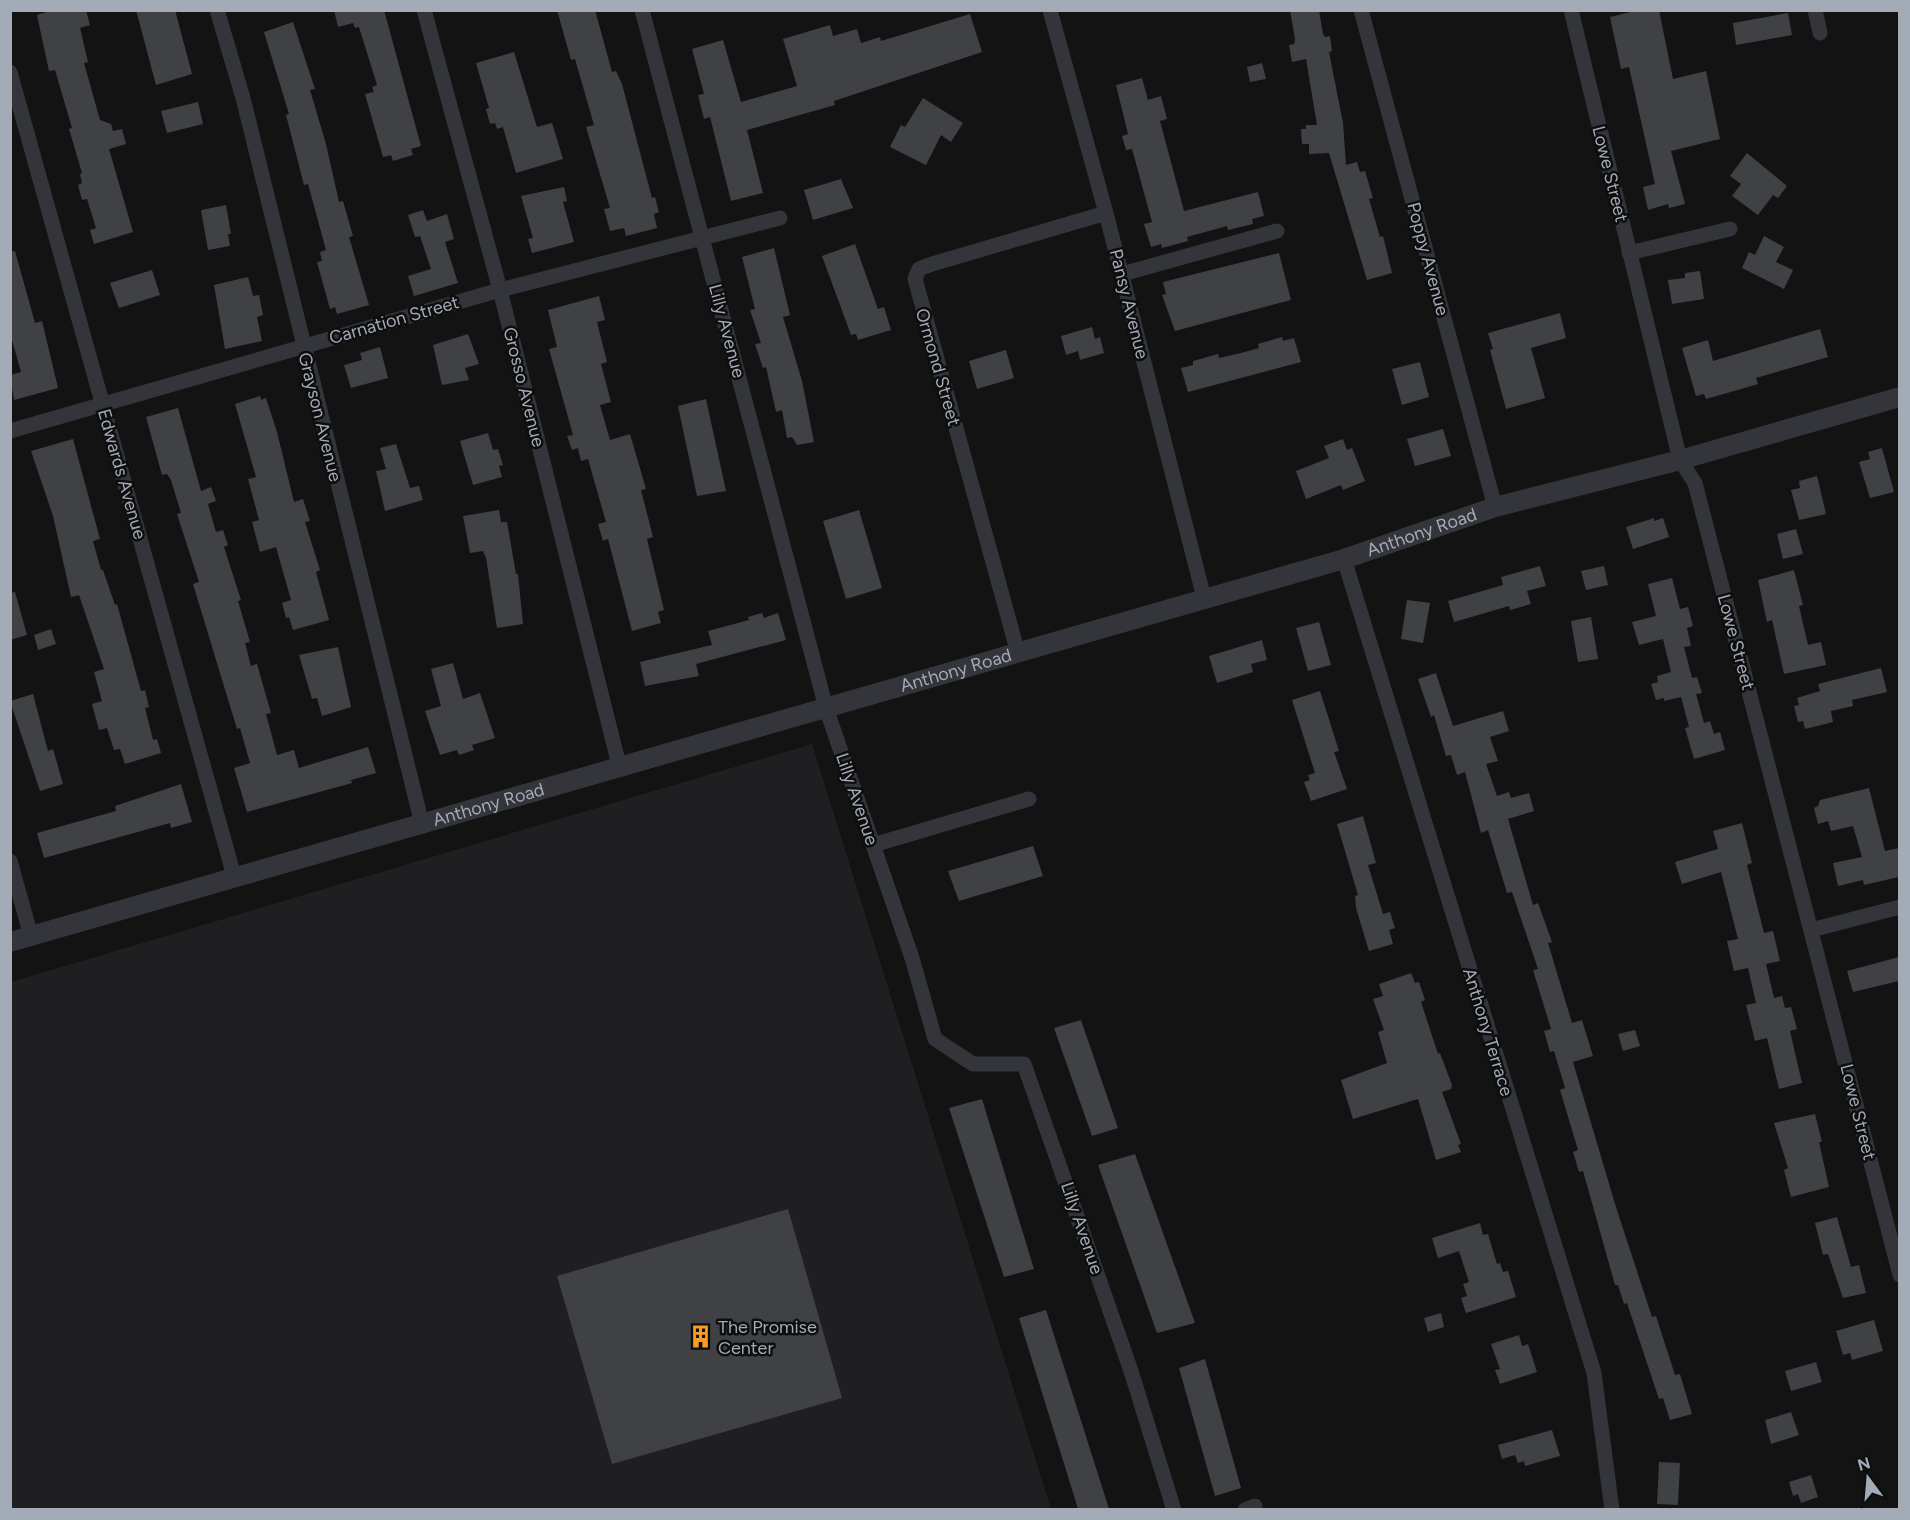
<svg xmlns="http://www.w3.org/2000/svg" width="1910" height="1520" font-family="Figtree,sans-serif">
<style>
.built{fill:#1f1f22}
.building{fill:#3f4145}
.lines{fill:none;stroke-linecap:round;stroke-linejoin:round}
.minor{stroke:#33353a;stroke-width:15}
.tertiary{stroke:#33353a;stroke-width:20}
.labels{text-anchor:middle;stroke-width:5;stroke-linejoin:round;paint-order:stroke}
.street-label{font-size:18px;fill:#a3abb6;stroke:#0e0e0f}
.poi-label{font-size:18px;fill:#a3abb6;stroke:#0e0e0f;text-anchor:start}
</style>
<rect width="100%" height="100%" fill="#131314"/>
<path class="built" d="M812 744 1051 1509 11 1510V982Z"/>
<path class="building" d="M53 10H86L90 25 80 28 88 62 84 63 100 120 111 124 113 131 122 129 126 144 109 149 133 232 94 244 90 230 96 228 87 199 82 200 78 185 82 183 80 174 82 173 69 129 72 128 55 70 49 71 37 15Z
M136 10H175L192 74 156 85Z
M334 10H384L421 146 411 149 413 155 393 161 391 155 383 157 365 94 374 92 372 87 377 85 359 27 355 28 353 23 338 27Z
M557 10H595L612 72 616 71 622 84 652 198 655 197 659 212 654 214 657 228 626 236 624 228 610 231 604 209 610 208 586 127 594 125 575 59 571 60Z
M1290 10H1319L1323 34 1325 37 1330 36 1332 51 1329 52 1343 123 1346 165 1357 162 1360 172 1365 171 1373 198 1369 199 1380 237 1383 236 1392 273 1367 280 1329 153 1309 154V144H1302L1301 129H1306V125H1317L1306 59 1292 62 1289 45 1294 44 1295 39Z
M1639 10H1659L1673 79 1706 71 1720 139 1671 151 1685 204 1669 208 1668 204 1648 210 1643 187 1655 184 1629 67 1621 69 1610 17Z
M1788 13 1792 35 1736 45 1733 23Z
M970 14 982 52 834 101 835 105 747 130 763 193 731 201 710 117 704 119 698 95 704 94 692 49 723 40 741 102 797 86 783 39 830 25 833 36 857 29 861 43 880 37 881 41Z
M293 22 315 89 310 90 326 144 339 202 343 201 353 236 349 237 369 305 337 314 335 307 330 309 317 262 322 261 320 252 326 250 308 184 304 185 286 115 289 114 264 32Z
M514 52 537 127 552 123 563 159 516 173 503 127 497 129 495 123 490 124 486 109 489 108 476 63Z
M1262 63 1266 79 1250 82 1247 67Z
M1142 78 1148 100 1161 96 1167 119 1160 121 1184 211 1258 192 1264 216 1252 219 1253 224 1228 230 1227 226 1187 237 1188 241 1162 248 1161 244 1151 247 1144 224 1152 222 1132 149 1126 150 1122 136 1128 134 1116 85Z
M923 98 963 123 951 142 941 135 926 165 890 147 901 125 905 127Z
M198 102 203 124 167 133 161 111Z
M1747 153 1787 186 1778 198 1773 195 1758 215 1732 196 1741 184 1730 176Z
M841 179 853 208 813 220 804 190Z
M564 187 567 201 563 202 574 242 532 253 528 239 533 238 521 196Z
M226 205 231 234H228L230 246 208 250 201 210Z
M423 210 427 221 447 214 454 239 445 242 458 283 414 296 408 276 431 269 420 236 415 237 408 215Z
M1764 236 1784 247 1776 262 1793 270 1784 289 1742 268 1749 252 1755 255Z
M855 244 878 309 884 307 891 330 858 340 856 334 851 335 822 256Z
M774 248 790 315 783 317 802 381 814 442 797 445 792 437 787 438 782 410 776 412 766 367 763 368 755 344 761 343 750 310 755 309 742 257Z
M15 251 35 323 42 321 58 388 14 400 10 375 21 372 10 333V252Z
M1279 253 1291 300 1175 331 1162 295 1166 294 1163 282Z
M152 270 160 295 119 308 110 283Z
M1700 271 1704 299 1672 304 1668 280 1685 278V273Z
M248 277 253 296 259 295 263 315 257 317 262 341 225 349 214 285Z
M599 296 605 320 597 322 607 362 601 364 611 402 600 405 610 440 630 434 646 489 641 490 653 537 647 539 664 610 658 612 661 623 632 631 608 539 603 541 598 524 606 522 588 459 581 461 578 448 572 450 567 436 573 435 549 349 557 347 548 310Z
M1560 313 1566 338 1531 348 1545 398 1506 409 1490 350 1493 349 1488 333Z
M1092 327 1095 339 1100 337 1104 353 1080 360 1078 351 1066 355 1061 336Z
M1820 329 1828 357 1756 378 1758 384 1748 387 1706 399 1704 394 1696 396 1682 348 1708 340 1713 361Z
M468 334 479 364 465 368 469 380 442 385 433 345Z
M1282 337 1283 341 1294 338 1301 362 1188 392 1181 368 1193 365V361L1218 354 1219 358 1241 353 1259 348 1258 344Z
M380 347 388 378 351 388 344 365 362 360 360 353Z
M1006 350 1014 378 977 389 969 361Z
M1420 362 1429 397 1402 405 1392 369Z
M260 396 261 400 266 398 277 432 294 502 303 499 310 521 305 522 320 570 316 572 329 620 293 630 289 617 286 618 282 603 291 600 276 547 260 552 252 522 259 520 248 479 256 477 235 404Z
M706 399 726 491 697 496 678 406Z
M178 408 201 491 211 487 216 501 208 504 216 532 223 530 228 545 224 547 241 600 238 601 250 642 245 643 251 666 257 664 271 713 266 714 277 755 294 750 299 768 368 747 376 773 351 780 352 783 247 812 234 768 250 763 240 728 237 729 193 584 199 582 177 514 181 513 171 480 167 474 162 475 146 417Z
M1443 429 1451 456 1415 466 1407 439Z
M488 433 493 450 498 449 503 465 499 466 502 477 473 485 460 441Z
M73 439 100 539 93 541 101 570H103L115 605 117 604 141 691 145 690 149 707 145 708 153 740 157 739 161 753 125 764 120 749 114 750 107 728 99 730 92 704 102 701 94 672 104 669 79 595 71 597 53 516 31 451Z
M1343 439 1347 450 1352 448 1365 481 1343 490 1341 485 1306 499 1296 471 1329 458 1324 446Z
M396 444 410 488 419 486 423 500 385 511 376 471 386 469 380 448Z
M1882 448 1894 492 1870 498 1859 462 1870 459 1868 452Z
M1817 476 1826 514 1799 520 1791 490 1800 488 1799 481Z
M499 510 501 522H507L516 574H518L523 624 497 628 486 558 483 551 470 553 463 516Z
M859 510 882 588 846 599 823 521Z
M1654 518V521L1663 518 1669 537 1633 549 1626 527Z
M1796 529 1803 554 1783 559 1777 534Z
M1540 566 1546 586 1527 591 1531 604 1510 610 1509 606 1454 622 1448 601 1503 585 1501 577Z
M1604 566 1608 585 1586 590 1581 571Z
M1794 570 1803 605 1799 606 1808 645 1821 642 1826 665 1784 674 1772 620 1767 622 1758 580Z
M1672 578 1680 609 1688 607 1693 626 1687 628 1691 646 1684 647 1692 678 1697 677 1702 693 1696 694 1704 723 1710 721 1714 734 1720 732 1725 750 1694 759 1685 728 1689 727 1681 697 1664 701V698L1656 700 1651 684 1658 682 1657 676 1671 672 1663 639 1639 645 1632 622 1656 616 1648 584Z
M15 592 27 635 10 640V593Z
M1407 600 1430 603 1423 643 1401 639Z
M762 613 764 618 778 613 786 640 696 664 699 676 645 686 640 662 712 645 708 631 749 620 748 617Z
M1591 617 1598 659 1578 662 1571 621Z
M1319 622 1331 665 1308 671 1296 628Z
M51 629 56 644 38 650 34 635Z
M1262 640 1267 660 1251 664 1253 672 1217 683 1209 656Z
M338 647 351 707 322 716 317 698 312 699 299 655Z
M453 663 463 699 480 693 495 738 472 745 474 750 459 755 457 750 440 755 425 711 441 706 431 669Z
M1881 668 1887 692 1852 700 1853 706 1831 711 1833 722 1805 729 1803 721 1798 722 1794 706 1799 705 1797 698 1820 691 1818 684Z
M1436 673 1453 726 1503 711 1509 731 1490 737 1498 761 1486 764 1497 796 1509 792 1511 798 1529 793 1534 811 1508 819 1533 905 1538 903 1552 942 1548 943 1572 1023 1582 1020 1593 1056 1573 1062 1615 1204 1652 1317 1656 1316 1675 1375 1680 1374 1692 1414 1670 1420 1663 1398 1659 1399 1627 1303 1624 1304 1618 1285H1615L1583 1171 1579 1172 1573 1152 1578 1150 1560 1090 1565 1088 1554 1051 1550 1052 1544 1031 1551 1029 1533 970 1538 969 1512 892 1507 893 1488 830 1481 833 1465 772 1457 775 1451 755 1446 756 1434 715 1431 717 1418 679Z
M1320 691 1339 751 1334 752 1347 789 1311 801 1304 782 1310 780 1308 775 1315 773 1292 700Z
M33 694 48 751 53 749 63 784 40 791 10 701Z
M181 784 192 822 171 828 170 823 44 858 37 833 116 811 115 806Z
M1869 788 1885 851 1899 848V877L1864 885 1863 880 1838 886 1833 863 1862 857 1853 826 1831 831 1828 821 1818 824 1814 808 1818 806 1820 800Z
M1363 816 1376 863 1368 865 1383 914 1390 912 1395 928 1389 930 1393 944 1369 951 1356 908 1355 896 1358 895 1337 824Z
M1742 823 1752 863 1747 865 1764 933 1773 931 1780 961 1766 964 1774 998 1782 996 1785 1008 1791 1007 1797 1029 1790 1031 1802 1083 1779 1089 1767 1038 1755 1041 1746 1005 1756 1003 1748 968 1734 971 1727 941 1738 939 1721 872 1682 884 1675 862 1718 849 1713 831Z
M1033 846 1043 876 959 901 948 871Z
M1899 957V981L1853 992 1847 971Z
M1411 973 1415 983 1419 982 1425 1000 1421 1002 1438 1054 1440 1053 1452 1085 1451 1089 1442 1092 1461 1144 1458 1145 1461 1152 1436 1160 1418 1099 1353 1119 1341 1080 1387 1063 1378 1032 1384 1030 1373 999 1383 996 1379 984Z
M1081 1020 1118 1128 1092 1136 1054 1028Z
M1635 1030 1640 1046 1623 1051 1618 1034Z
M982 1099 1034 1269 1004 1277 949 1108Z
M1815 1114 1822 1142H1819L1829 1187 1791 1197 1784 1170 1788 1168 1774 1123Z
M1135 1154 1195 1323 1157 1333 1098 1165Z
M788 1209 842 1398 612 1464 557 1276Z
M1837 1217 1851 1267 1859 1265 1866 1293 1843 1298 1828 1254 1823 1255 1815 1223Z
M1480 1223 1483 1235 1488 1234 1497 1264 1500 1263 1503 1272 1508 1271 1516 1297 1466 1313 1461 1298 1467 1296 1463 1284 1469 1282 1459 1251 1438 1258 1432 1238Z
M1046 1310 1109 1509H1078L1019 1318Z
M1441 1313 1444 1327 1428 1332 1424 1318Z
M1874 1320 1883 1351 1852 1360 1850 1353 1843 1355 1836 1331Z
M1519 1335 1522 1346 1528 1344 1537 1372 1500 1384 1495 1370 1500 1369 1491 1344Z
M1205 1359 1241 1488 1215 1496 1179 1368Z
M1816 1362 1822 1382 1791 1391 1785 1371Z
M1791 1412 1799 1435 1771 1444 1765 1420Z
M1552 1430 1560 1456 1525 1466 1524 1461 1518 1463 1515 1455 1502 1459 1498 1445Z
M1659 1462 1680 1463 1678 1505 1657 1504Z
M1811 1475 1818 1497 1801 1503 1798 1494 1793 1496 1789 1482Z"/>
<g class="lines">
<path class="minor" d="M217 10 243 98 422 824
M424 10 500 290 619 765
M642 10 826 708 912 958 935 1039 973 1064H1024L1131 1371 1174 1510
M1050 10 1106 213 1204 598
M1361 10 1495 507
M1571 10 1680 460 1695 483 1900 1275
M1815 10 1820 33
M10 72 234 876
M1629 253 1730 229
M1122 274 1277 231
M10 431 500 290 780 218
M1344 559 1594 1373 1612 1510
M1018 653 915 279 919 269 932 264 1106 213
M873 845 1029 799
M10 861 31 936
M1811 930 1900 907
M1245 1510 1255 1506"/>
<path class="tertiary" id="s1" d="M10 942 1344 559 1495 507 1680 460 1900 397"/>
</g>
<defs>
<symbol id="building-bare" viewBox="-9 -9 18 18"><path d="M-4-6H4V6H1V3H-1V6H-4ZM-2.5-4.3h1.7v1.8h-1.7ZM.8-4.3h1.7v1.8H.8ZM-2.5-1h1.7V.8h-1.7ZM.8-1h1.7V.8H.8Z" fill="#fc9c23" stroke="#0e0e0f" stroke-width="2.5" paint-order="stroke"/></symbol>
</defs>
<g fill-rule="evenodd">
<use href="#building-bare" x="684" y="1320" width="33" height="33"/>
</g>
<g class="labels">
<g class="street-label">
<text transform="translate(1610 174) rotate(76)" y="6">Lowe Street</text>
<text transform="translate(1428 259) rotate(75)" y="6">Poppy Avenue</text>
<text transform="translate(1129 304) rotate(76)" y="6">Pansy Avenue</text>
<text transform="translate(394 320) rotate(-16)" y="6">Carnation Street</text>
<text transform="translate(727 331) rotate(75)" y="6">Lilly Avenue</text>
<text transform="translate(938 367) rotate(74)" y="6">Ormond Street</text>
<text transform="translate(524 387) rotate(76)" y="6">Grosso Avenue</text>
<text transform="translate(320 417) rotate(76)" y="6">Grayson Avenue</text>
<text transform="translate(122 474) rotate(74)" y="6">Edwards Avenue</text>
<text dy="6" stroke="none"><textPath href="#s1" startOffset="1470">Anthony Road</textPath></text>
<text transform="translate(1736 642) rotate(75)" y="6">Lowe Street</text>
<text dy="6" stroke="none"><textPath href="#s1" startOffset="984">Anthony Road</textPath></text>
<text transform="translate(857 799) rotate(71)" y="6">Lilly Avenue</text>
<text dy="6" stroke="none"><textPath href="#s1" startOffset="498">Anthony Road</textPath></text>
<text transform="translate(1488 1032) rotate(73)" y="6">Anthony Terrace</text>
<text transform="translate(1858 1112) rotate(76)" y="6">Lowe Street</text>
<text transform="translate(1082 1228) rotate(71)" y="6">Lilly Avenue</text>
</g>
<g class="poi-label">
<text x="718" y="1333">The Promise<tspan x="718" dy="21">Center</tspan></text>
</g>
</g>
<rect width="1910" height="1520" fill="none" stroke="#a3abb6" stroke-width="24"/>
<g transform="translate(1868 1478) rotate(344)" stroke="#0e0e0f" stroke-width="4.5" paint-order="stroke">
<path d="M0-4.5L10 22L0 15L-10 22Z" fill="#a3abb6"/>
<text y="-9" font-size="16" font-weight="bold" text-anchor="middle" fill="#a3abb6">N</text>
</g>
</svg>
